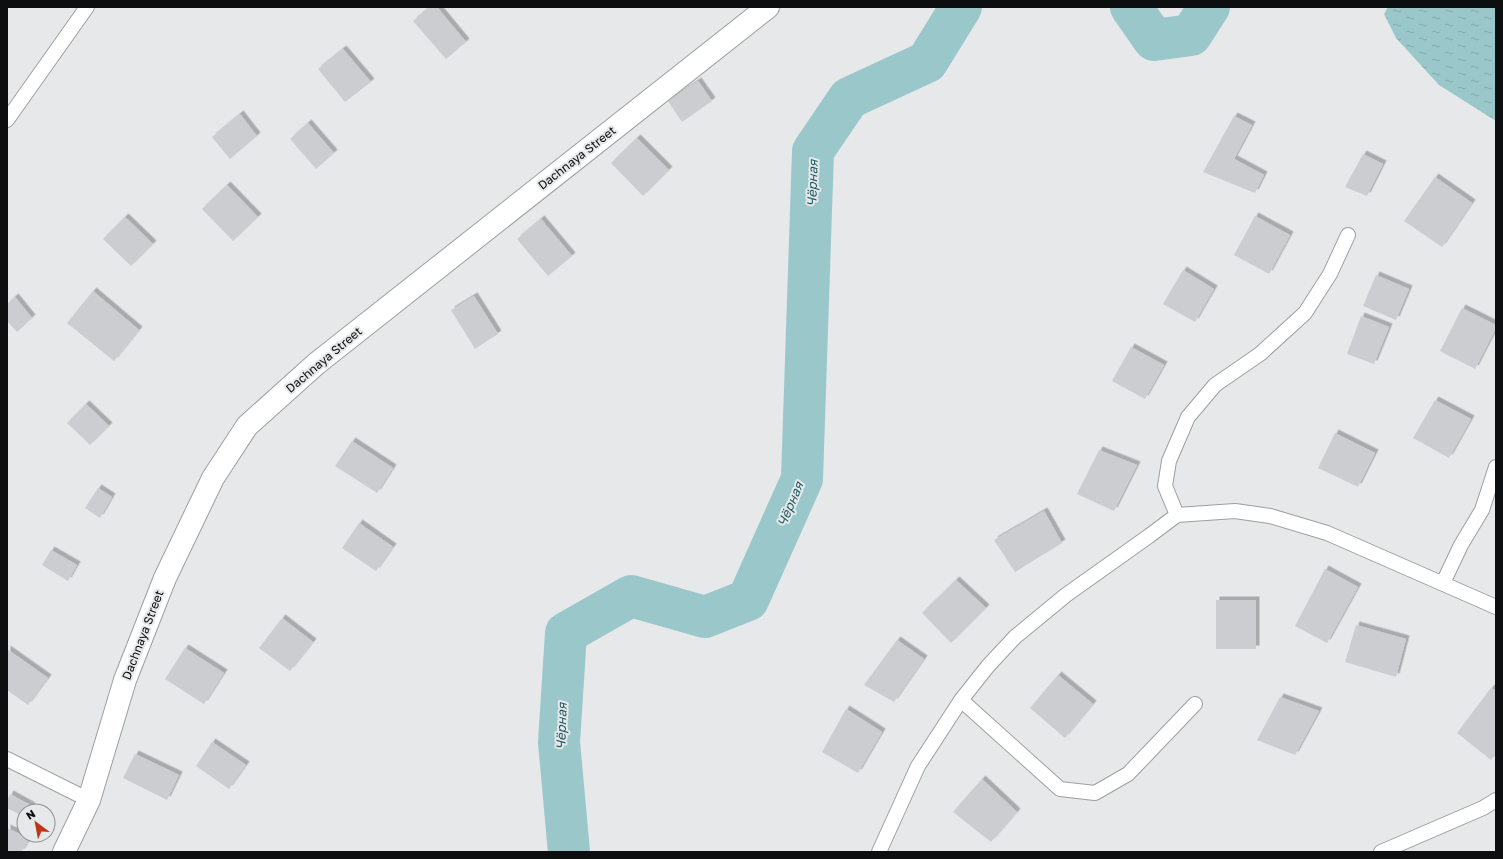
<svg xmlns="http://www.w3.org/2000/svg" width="1503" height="859" font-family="'Golos Text',sans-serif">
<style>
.water{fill:url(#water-ripples)}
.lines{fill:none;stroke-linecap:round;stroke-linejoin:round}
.river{stroke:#99c7ca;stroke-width:42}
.building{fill:#cccdd0;filter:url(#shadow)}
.lane-casing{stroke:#9d9fa1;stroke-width:16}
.street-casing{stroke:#9d9fa1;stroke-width:24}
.lane{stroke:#fff;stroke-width:14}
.street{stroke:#fff;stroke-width:22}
.labels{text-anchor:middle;stroke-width:4;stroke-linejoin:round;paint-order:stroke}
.street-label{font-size:12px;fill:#0d0e0f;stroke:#e6e8ea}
.water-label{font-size:13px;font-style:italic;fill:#1c5b60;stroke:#e6e8ea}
</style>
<defs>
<pattern id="water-ripples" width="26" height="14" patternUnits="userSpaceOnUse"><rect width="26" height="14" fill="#99c7ca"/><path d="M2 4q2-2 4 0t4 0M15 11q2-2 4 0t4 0" fill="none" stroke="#83aaac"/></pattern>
<filter id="shadow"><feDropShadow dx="3.5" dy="-3.5" stdDeviation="0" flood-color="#0004"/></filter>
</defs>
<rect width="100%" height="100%" fill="#e6e8ea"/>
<path class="water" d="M1388 7H1496V121L1439 85 1396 38 1384 14Z"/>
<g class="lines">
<path class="river" d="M1131 7 1154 40 1191 35 1209 7
M569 852 559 742 566 633 631 596 705 617 748 600 802 479 813 151 849 98 927 62 961 7"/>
</g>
<path class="building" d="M430 7H437L466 42 446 59 413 21Z
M343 49 371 82 345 102 318 69Z
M698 81 712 101 682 122 668 101Z
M240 114 257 136 230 159 212 137Z
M1234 116 1252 125 1234 159 1264 175 1255 193 1203 172Z
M308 123 334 153 316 169 290 139Z
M637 138 669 170 643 196 611 163Z
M1363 154 1383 164 1367 196 1345 187Z
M1435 177 1472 203 1442 247 1404 221Z
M227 185 258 217 233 241 202 209Z
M1255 216 1290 235 1269 274 1234 255Z
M125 217 153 244 131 266 103 239Z
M541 219 572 256 548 276 517 239Z
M1183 270 1214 289 1195 322 1163 304Z
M1376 275 1409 289 1396 320 1363 306Z
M93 291 139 330 114 361 67 323Z
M474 296 498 334 475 349 451 310Z
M15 297 32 318 17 332 7 321V304Z
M1462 308 1496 325V328L1475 369 1440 351Z
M1361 316 1389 327 1374 364 1347 354Z
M1131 347 1164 365 1145 399 1112 381Z
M1435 400 1471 419 1449 458 1413 438Z
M86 404 109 426 90 445 67 423Z
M1335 433 1375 453 1358 487 1318 468Z
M352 441 393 468 377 493 335 466Z
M1099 450 1137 465 1114 511 1077 494Z
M98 488 112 497 100 518 85 508Z
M1044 511 1062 543 1015 572 994 540Z
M359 523 393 547 376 571 342 548Z
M51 550 77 565 68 581 42 565Z
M1325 569 1358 587 1327 643 1295 626Z
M956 580 986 608 951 643 922 613Z
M1216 600H1256V649H1216Z
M282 618 313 642 290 671 259 648Z
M1356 625 1406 639 1396 677 1345 662Z
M897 640 924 659 894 702 864 685Z
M185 648 224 673 204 704 165 679Z
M7 649 48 678 28 705 7 690Z
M1058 675 1093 704 1065 738 1030 708Z
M1491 688 1496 691V754L1491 760 1457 733Z
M1280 697 1319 711 1295 755 1257 740Z
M846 709 882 732 858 773 822 752Z
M212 742 246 765 229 789 196 766Z
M135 754 179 775 167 800 123 778Z
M982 779 1017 812 991 842 953 812Z
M10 794 32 806 29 811H24V817L7 808V801Z
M7 828 30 839 21 852H7Z"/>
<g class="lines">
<defs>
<path id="lane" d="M7 120 87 7
M1177 515 1165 486 1169 461 1188 417 1215 385 1260 354 1305 313 1330 274 1348 235
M1443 583 1461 545 1482 510 1496 467
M961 700 1060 789 1095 793 1128 774 1195 704
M7 759 89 800
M879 852 918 766 961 700 988 666 1015 637 1066 595 1149 536 1177 515 1235 511 1270 516 1327 533 1496 607
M1381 852 1483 808 1496 800"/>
<path id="street" d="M64 852 89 800 125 680 165 578 213 478 247 426 316 364 768 7"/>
</defs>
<use href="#lane" class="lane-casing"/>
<use href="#street" class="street-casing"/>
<use href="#lane" class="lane"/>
<use href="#street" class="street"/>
</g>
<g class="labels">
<g class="street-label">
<text transform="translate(577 158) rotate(-38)" y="4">Dachnaya Street</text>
<text transform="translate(324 360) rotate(-40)" y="4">Dachnaya Street</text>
<text transform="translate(143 635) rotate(-69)" y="4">Dachnaya Street</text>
</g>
<g class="water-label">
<text transform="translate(812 183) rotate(-88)" y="5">Чёрная</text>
<text transform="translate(790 504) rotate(-67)" y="5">Чёрная</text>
<text transform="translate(561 726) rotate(-88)" y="5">Чёрная</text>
</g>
</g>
<rect width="1503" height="859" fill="none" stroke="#0d0e0f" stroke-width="16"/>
<g transform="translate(36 823) rotate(328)"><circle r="19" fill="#e6e8ea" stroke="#8f9192"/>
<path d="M0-3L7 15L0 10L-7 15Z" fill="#bf3516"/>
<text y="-6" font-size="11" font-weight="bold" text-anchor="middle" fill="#0d0e0f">N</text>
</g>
</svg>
